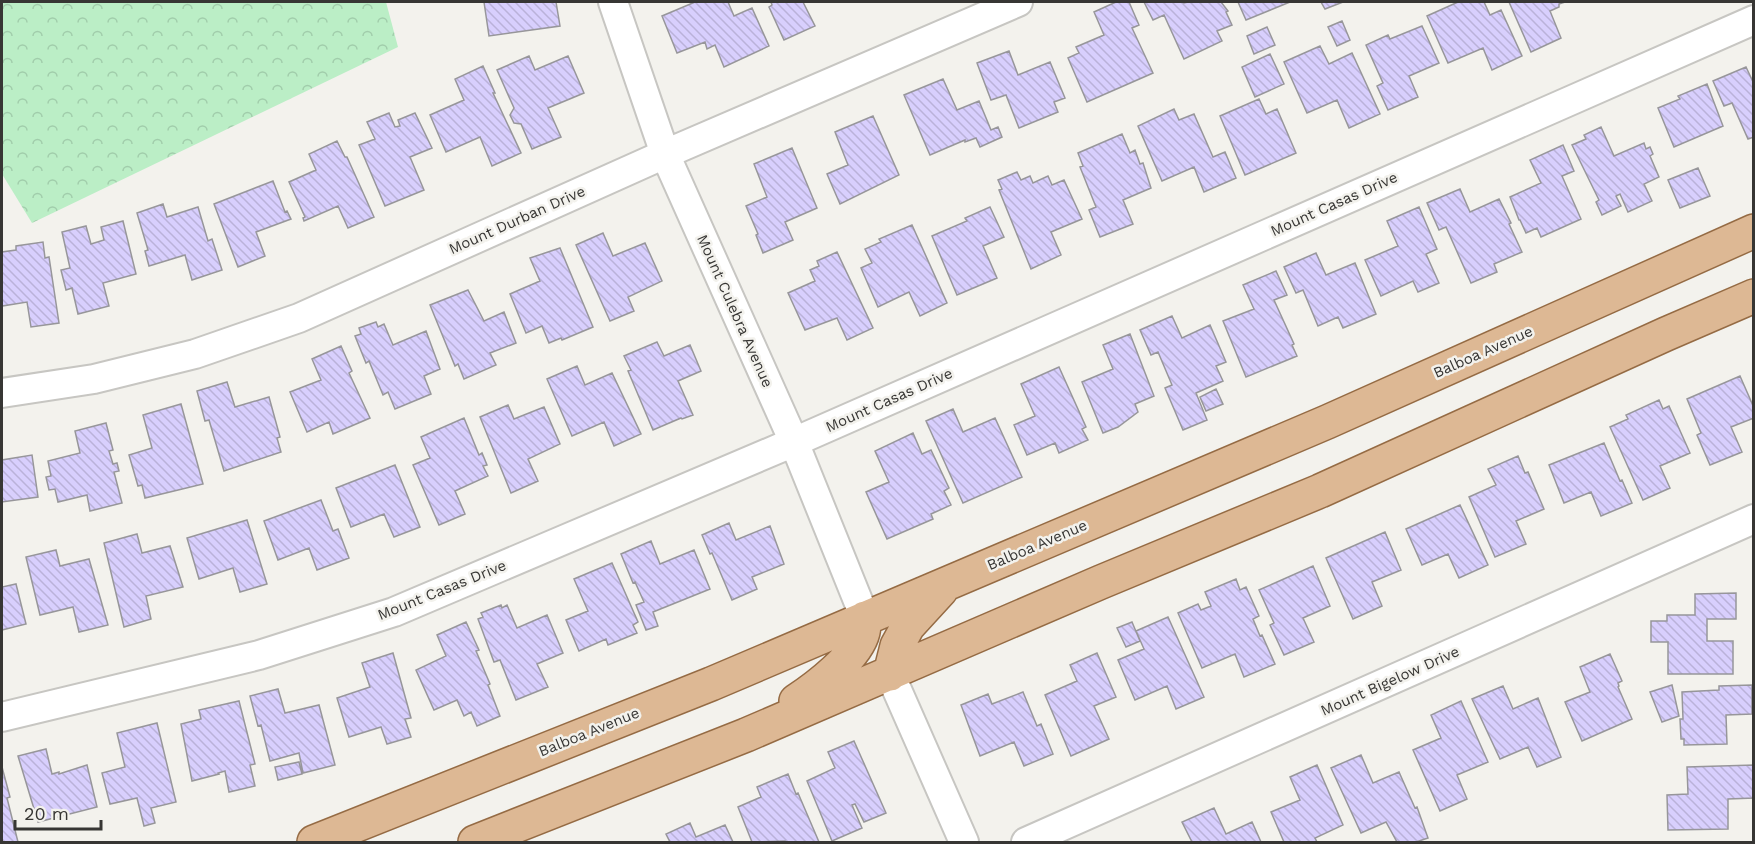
<svg xmlns="http://www.w3.org/2000/svg" width="1755" height="844" font-family="'Work Sans',sans-serif">
<style>
.park{fill:url(#park-crowns)}
.building{fill:url(#building-back-hatch);stroke:#97969a;stroke-width:1.5}
.lines{fill:none;stroke-linecap:round;stroke-linejoin:round}
.minor-casing{stroke:#c7c6c2;stroke-width:32}
.major-casing{stroke:#956b44;stroke-width:36}
.minor{stroke:#fff;stroke-width:28}
.major{stroke:#ddb894;stroke-width:33}
.labels{text-anchor:middle;stroke-width:5;stroke-linejoin:round;paint-order:stroke}
.street-label{font-size:15px;fill:#373634;stroke:#f3f2ed}
</style>
<defs>
<pattern id="park-crowns" width="20" height="18" patternUnits="userSpaceOnUse" patternTransform="scale(1.5)"><rect width="20" height="18" fill="#bbeec6"/><path d="M2 6a3 3 0 1 1 6 0M12 15a3 3 0 1 1 6 0" fill="none" stroke="#a1cdab"/></pattern>
<pattern id="building-back-hatch" width="6" height="6" patternUnits="userSpaceOnUse" patternTransform="scale(1.5)"><rect width="6" height="6" fill="#d8cffd"/><path d="M-1 5l2 2M0 0l6 6M5-1l2 2" fill="none" stroke="#bab2d9"/></pattern>
</defs>
<rect width="100%" height="100%" fill="#f3f2ed"/>
<path class="park" d="M2 2H386L398 47 32 223 2 174Z"/>
<path class="building" d="M484 2H556L560 26 489 36Z
M695 2H728L734 16 752 8 769 46 724 67 715 45 707 49 705 42 677 53 662 16Z
M771 2H805H803L815 26 784 40 769 7 772 5Z
M1116 2H1129L1139 25 1132 28 1153 73 1087 102 1068 58 1079 53 1076 47 1104 35 1094 12Z
M1144 2H1183L1184 3 1188 2H1221L1228 11 1226 12 1232 25 1217 31 1222 41 1184 59 1164 15 1153 20Z
M1238 2H1290L1246 20Z
M1321 2H1343L1325 9Z
M1458 2H1484L1490 15 1501 10 1522 56 1492 70 1483 48 1448 63 1427 16Z
M1509 2H1565L1559 4V7L1550 11 1561 38 1531 52Z
M1342 21 1350 40 1337 46 1328 27Z
M1422 26 1439 63 1409 76 1418 97 1388 110 1377 86 1383 83 1366 45 1388 35 1390 39Z
M1267 27 1275 45 1254 54 1247 36Z
M1320 46 1329 64 1352 53 1380 114 1349 128 1337 100 1307 113 1284 62Z
M1009 51 1018 75 1050 62 1065 98 1054 102 1058 112 1019 128 1006 95 991 100 977 63Z
M1270 54 1284 84 1255 97 1242 67Z
M529 56 535 70 568 56 584 93 548 108 561 137 532 149 521 124 514 123 510 115 514 108 497 70Z
M483 66 495 93H493L521 153 492 166 480 137 446 152 430 115 464 100 455 79Z
M1746 67 1754 84V137L1748 139 1732 103 1724 106 1713 81Z
M943 79 957 110 979 101 991 130 998 127 1002 137 980 147 976 138 965 142V140L930 155 904 95Z
M1707 84 1723 126 1674 147 1658 108 1680 99 1678 96Z
M1259 99 1266 114 1277 109 1296 153 1245 175 1220 116Z
M1174 109 1179 120 1194 114 1213 157 1225 152 1236 178 1204 192 1194 167 1162 181 1138 126Z
M389 113 395 127 400 126 398 120 415 113 432 148 410 157 424 190 385 206 359 145 375 139 367 122Z
M873 116 899 175 840 204 827 174 848 165 835 132Z
M1601 127 1614 156 1644 143 1646 149 1650 147 1653 154 1650 156 1659 177 1644 184 1652 201 1628 212 1620 194 1616 196 1621 206 1602 215 1596 202 1599 200 1572 145 1586 139 1584 135Z
M1122 134 1130 153 1135 150 1140 164 1143 163 1151 188 1123 200 1133 224 1100 237 1089 210 1096 207 1080 167 1083 166 1078 153Z
M337 141 345 157H347L374 217 348 228 338 206 304 221 303 218 305 217 289 182 316 170 309 154Z
M1563 145 1574 171 1562 176 1581 219 1541 237 1537 228 1526 233 1520 220H1519L1510 197 1541 183 1530 160Z
M792 148 817 208 785 222 793 240 763 253 756 235 758 234 746 206 767 197 754 164Z
M1698 168 1710 196 1680 208 1668 180Z
M1017 172 1021 180 1030 176 1033 183 1048 176 1052 185 1064 180 1082 219 1051 232 1061 255 1031 269 999 190 1002 189 998 180Z
M273 181 285 212 287 211 291 219 256 232 265 256 238 267 214 204Z
M1460 189 1470 212 1499 199 1511 223 1509 224 1522 252 1494 264 1497 272 1471 283 1446 227 1439 230 1427 203Z
M163 204 167 217 198 207 208 241 212 239 222 270 192 280 185 255 149 266 145 251 148 250 137 213Z
M990 207 1004 237 983 246 997 278 957 295 932 236 967 221 965 218Z
M1419 207 1437 249 1426 254 1439 283 1418 292 1413 281 1381 296 1365 260 1398 246 1387 221Z
M123 221 136 274 103 283 109 306 78 314 72 288 66 290 61 270 70 268 62 232 86 226 91 244 104 240 101 227Z
M912 225 947 303 920 316 909 292 878 307 861 268 872 263 865 249 881 242 879 239Z
M603 233 613 256 645 243 662 281 628 297 634 311 610 321 576 245Z
M43 242 45 258 49 257 59 323 31 327 27 302 2 306V252L16 250V246Z
M560 248 593 327 562 340 561 338 549 343 542 326 526 333 510 294 540 281 530 258Z
M837 252 873 328 847 340 837 318 805 330 788 293 815 281 810 270 819 266 817 261Z
M1316 253 1326 275 1355 263 1376 314 1343 328 1338 317 1318 326 1303 290 1296 293 1284 267Z
M1276 271 1287 295 1274 300 1294 344 1292 345 1297 356 1246 377 1223 321 1254 309 1243 285Z
M468 290 484 321 504 312 516 343 490 353 496 365 464 379 458 364 455 366 430 305Z
M1172 316 1182 338 1210 325 1226 362 1216 366 1223 381 1196 393 1207 420 1183 430 1165 388 1172 385 1158 352 1151 355 1140 330Z
M376 322 378 327 384 324 393 345 426 331 440 369 424 376 431 394 395 409 388 392 383 395 369 361 366 363 355 336 361 334 359 328Z
M1130 334 1154 396 1135 404 1138 412 1118 427 1103 433 1082 382 1113 369 1103 345Z
M657 342 664 356 690 345 701 371 678 381 693 415 682 419 681 418 653 430 628 371 631 370 624 356Z
M341 346 352 371 349 373 370 418 333 434 329 422 307 432 290 392 321 380 312 359Z
M577 366 585 385 612 373 641 434 614 446 604 422 572 436 547 379Z
M1059 367 1086 427 1082 429 1088 440 1059 453 1055 443 1027 455 1014 425 1035 416 1021 384Z
M1740 376 1754 408V418L1731 427 1742 452 1710 465 1697 435 1701 433 1687 399Z
M227 382 235 407 269 397 280 437 277 438 281 452 224 471 209 420 205 421 197 391Z
M1216 389 1223 404 1206 411 1200 397Z
M1659 400 1663 409 1669 406 1690 453 1660 466 1670 488 1643 500 1610 427 1628 419 1626 415Z
M181 404 203 484 145 498 142 485 138 486 129 455 152 448 143 415Z
M508 405 514 419 544 407 560 444 528 459 538 481 511 493 480 417Z
M953 409 963 432 995 418 1022 477 963 503 926 421Z
M464 418 479 455 482 453 487 465 483 466 488 476 455 491 465 514 439 525 413 465 430 458 421 437Z
M106 423 113 450 109 451 113 464 117 463 119 471 114 472 122 503 90 511 87 495 58 502 55 489 49 490 46 477 51 476 48 461 80 453 75 431Z
M913 433 922 454 931 450 949 488 944 491 951 505 931 514 933 519 887 539 866 492 889 482 875 451Z
M1604 443 1620 481 1622 480 1632 503 1601 516 1591 492 1564 503 1549 465Z
M32 455 38 497 2 502V460Z
M1518 456 1525 473 1528 472 1544 509 1516 521 1526 544 1495 557 1469 497 1496 485 1488 469Z
M395 465 420 527 394 537 384 514 351 527 336 488Z
M321 500 333 531 338 529 349 558 317 570 309 548 278 560 264 521Z
M1460 505 1488 565 1459 578 1448 554 1422 565 1406 529Z
M247 520 267 584 240 592 233 568 199 579 187 538Z
M729 523 736 540 770 526 784 564 752 577 757 589 732 600 712 553 710 554 702 535Z
M1385 532 1401 570 1372 582 1382 606 1353 619 1326 558Z
M137 534 142 553 170 546 183 587 146 596 151 619 124 627 104 543Z
M651 541 660 564 694 550 710 589 653 612 658 626 646 630 636 605 644 602 635 582 633 583 621 554Z
M56 550 60 566 89 559 108 625 79 632 73 607 40 615 26 557Z
M612 563 638 622 633 625 637 633 608 645 606 639 579 651 566 620 588 611 574 579Z
M1313 566 1330 606 1303 618 1314 642 1284 655 1270 625 1274 623 1259 590Z
M1236 579 1240 590 1246 587 1259 616 1253 619 1260 636 1262 635 1275 664 1244 677 1235 654 1202 668 1178 613 1198 604 1201 610 1211 606 1205 592Z
M16 584 26 624 2 630V587Z
M1736 593V619H1707V641H1733V674H1668V642H1651V621H1667V615H1695V594Z
M501 605 502 608 507 605 517 628 547 615 563 653 537 664 548 687 516 700 500 660 494 662 478 619 483 617 481 613Z
M1168 617 1204 697 1176 709 1167 686 1135 700 1118 660 1144 649 1136 631Z
M466 622 479 650 476 651 490 684 488 685 500 716 477 726 471 712 464 716 457 700 434 710 416 670 446 656 437 635Z
M1132 622 1140 641 1126 647 1117 628Z
M393 653 411 718 405 719 411 737 387 744 381 727 349 737 337 698 370 687 362 663Z
M1097 653 1116 697 1094 706 1109 739 1071 756 1045 695 1077 681 1070 665Z
M1610 654 1622 681 1618 683 1619 686 1618 687 1632 719 1582 741 1565 702 1590 692 1580 667Z
M1672 685 1679 716 1662 722 1650 692Z
M1752 685V714L1726 715 1727 744 1684 745V739H1681L1680 719H1683L1682 692 1719 690V686Z
M1503 686 1513 709 1538 698 1561 757 1537 767 1528 747 1500 759 1472 699Z
M278 689 285 713 319 705 335 765 303 773 299 753 270 761 261 725 258 726 250 696Z
M1023 692 1037 726 1041 724 1053 754 1024 766 1014 742 980 756 961 705 988 694 992 704Z
M239 701 255 764 250 765 255 786 229 792 225 771 218 773 219 774 192 781 181 724 201 719 199 710Z
M1461 701 1488 762 1457 775 1467 799 1440 811 1413 750 1441 738 1431 715Z
M157 723 176 802 151 808 155 823 144 826 137 798 110 804 102 773 125 767 117 733Z
M854 741 886 813 864 822 855 804 852 805 862 828 832 841 807 781 835 768 828 752Z
M46 749 52 774 59 772V774L87 765 97 807 38 822 18 756Z
M1361 755 1373 783 1399 772 1415 808 1417 807 1428 838 1416 842H1397L1386 822 1361 833 1331 768Z
M299 762 302 774 278 780 275 767Z
M1317 765 1343 825 1315 838 1317 842H1284L1271 812 1300 800 1290 777Z
M1754 765V798L1728 799V829L1668 830 1667 795 1688 794 1687 767Z
M2 767 10 797 7 798 18 842H2Z
M788 774 796 794 798 793 819 842H785V841L752 842 738 807 761 797 757 787Z
M1214 808 1226 834 1252 822 1261 842H1192L1182 822Z
M690 823 696 837 725 825 733 842H670L666 834Z"/>
<g class="lines">
<defs>
<path id="minor" d="M613 2 665 154 794 442 865 618
M2 393 94 379 195 354 299 318 665 154 1018 2
M890 674 964 842
M2 717 259 655 394 612 794 442 1754 20
M1026 842 1754 519"/>
<path id="major" d="M890 674 897 646 908 626 941 590
M796 701C817 687 857 657 863 632 864 628 864 622 865 618
M314 842 711 684 1327 422 1754 231
M475 842 746 735 1101 582 1320 491 1666 334 1754 296"/>
</defs>
<use href="#minor" class="minor-casing"/>
<use href="#major" class="major-casing"/>
<use href="#minor" class="minor"/>
<use href="#major" class="major"/>
</g>
<g class="labels">
<g class="street-label">
<text transform="translate(1334 204) rotate(-24)" y="5">Mount Casas Drive</text>
<text transform="translate(517 220) rotate(-24)" y="5">Mount Durban Drive</text>
<text transform="translate(735 311) rotate(66)" y="5">Mount Culebra Avenue</text>
<text transform="translate(1483 352) rotate(-24)" y="5">Balboa Avenue</text>
<text transform="translate(889 400) rotate(-24)" y="5">Mount Casas Drive</text>
<text transform="translate(1037 545) rotate(-23)" y="5">Balboa Avenue</text>
<text transform="translate(442 590) rotate(-22)" y="5">Mount Casas Drive</text>
<text transform="translate(1390 681) rotate(-24)" y="5">Mount Bigelow Drive</text>
<text transform="translate(589 732) rotate(-22)" y="5">Balboa Avenue</text>
</g>
</g>
<rect width="1755" height="844" fill="none" stroke="#373634" stroke-width="6"/>
<path d="M15 820v9h86v-9" fill="none" stroke="#373634" stroke-width="3"/>
<text x="24" y="820" font-size="18" fill="#373634" stroke="#f3f2ed" stroke-width="4.5" paint-order="stroke">20 m</text>
</svg>
